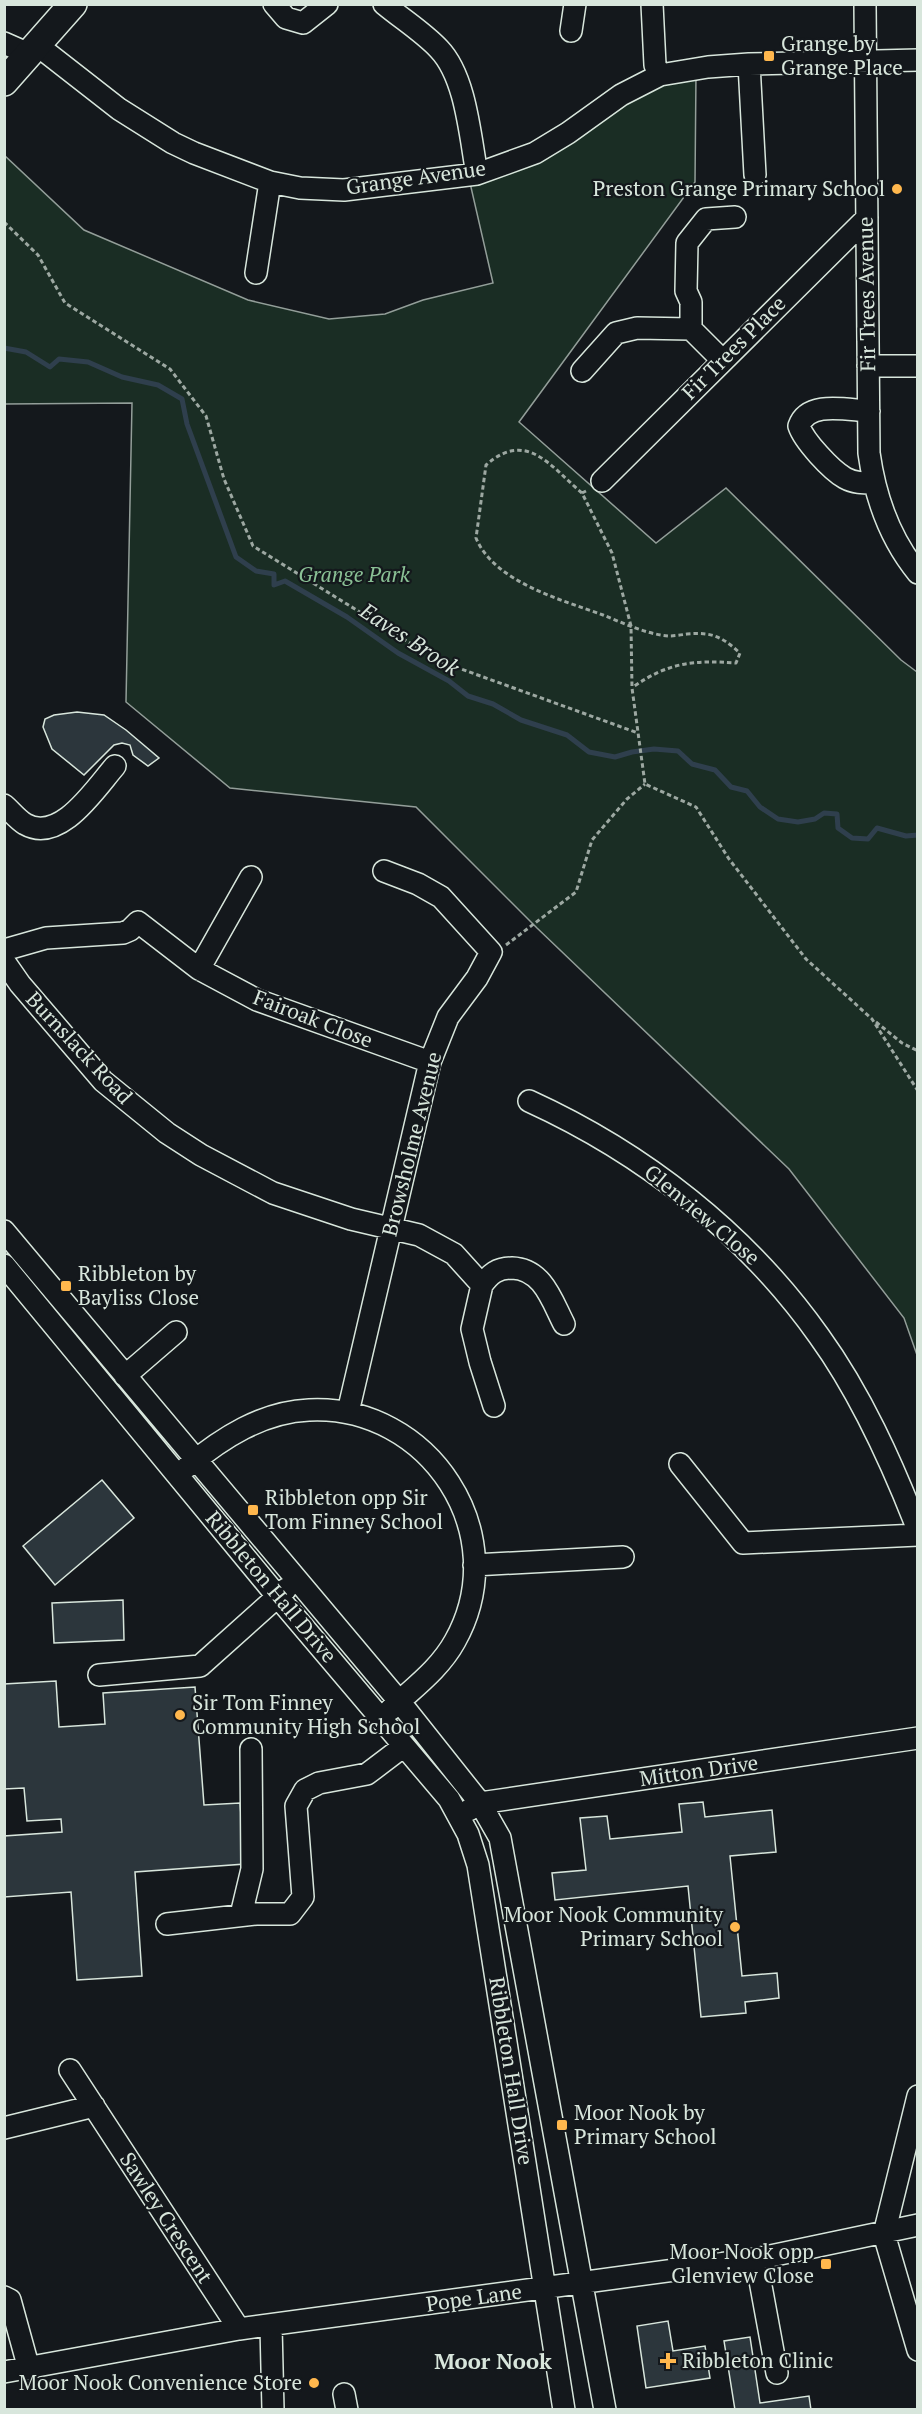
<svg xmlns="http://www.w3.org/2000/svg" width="922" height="2414" font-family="'PT Serif',serif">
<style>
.green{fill:#1a2d24;stroke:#939e99;stroke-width:1.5}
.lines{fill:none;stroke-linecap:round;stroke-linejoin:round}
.stream{stroke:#2f3f4d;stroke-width:5}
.building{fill:#2c363c;stroke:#d8e6dc;stroke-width:1.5}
.minor-casing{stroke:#d8e6dc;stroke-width:24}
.major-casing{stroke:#d8e6dc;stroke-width:30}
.path{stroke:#9da8a2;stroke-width:3;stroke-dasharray:4.5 3;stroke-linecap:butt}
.minor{stroke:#14181c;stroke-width:21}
.major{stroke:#14181c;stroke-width:27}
.poi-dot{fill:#ffb74d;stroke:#14181c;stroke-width:2}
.labels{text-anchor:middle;stroke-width:4.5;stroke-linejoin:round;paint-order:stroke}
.poi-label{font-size:21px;fill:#d8e6dc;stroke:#14181c;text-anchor:start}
.street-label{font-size:21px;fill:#d8e6dc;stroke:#14181c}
.park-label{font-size:21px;font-style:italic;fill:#8ac095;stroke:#14181c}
.water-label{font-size:22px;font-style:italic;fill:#d8e6dc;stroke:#14181c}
.neighbourhood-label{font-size:22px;font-weight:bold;fill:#d8e6dc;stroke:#14181c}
</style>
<rect width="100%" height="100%" fill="#14181c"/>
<path class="green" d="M696 74 695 182 519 422 656 543 726 488 901 660 917 672V1355L904 1318 789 1169 537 928 416 807 230 788 126 702 132 403 5 404 4 155 84 230 248 300 329 319 385 314 423 300 493 283 470 183 641 89Z"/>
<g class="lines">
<path class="stream" d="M4 348 26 352 50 367 59 359 88 362 122 377 158 385 182 399 187 424 236 557 256 571 274 574V585L285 581 347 617 398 653 449 681 468 696 493 704 521 720 567 735 589 752 615 757 632 752 654 749 678 751 692 764 715 770 731 787 747 791 760 807 778 819 798 822 815 819 824 813 837 814 838 828 852 838 868 839 877 828 906 836 918 835"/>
</g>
<path class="building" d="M77 712 104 715 126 730 159 758 148 766 133 755 130 745 122 743 114 745 84 775 52 749 43 727 45 719 54 715Z
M102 1480 134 1518 55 1585 23 1546Z
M123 1600 124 1640 54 1643 52 1603Z
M56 1681 59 1727 105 1724 103 1693 195 1687 204 1805 240 1803 245 1864 135 1872 142 1976 77 1980 71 1892 4 1897V1836L62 1832 61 1819 27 1821 24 1788 4 1789V1684Z
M703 1802 705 1817 772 1810 776 1852 730 1856 742 1976 777 1973 779 1998 745 2002 746 2013 701 2017 688 1886 555 1900 552 1873 586 1870 580 1818 607 1816 610 1839 682 1832 679 1804Z
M668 2321 673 2351 705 2346 710 2378 646 2388 637 2326Z
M750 2337 760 2403 809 2396 811 2410H735L724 2341Z"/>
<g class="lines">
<defs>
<path id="minor" d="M274 4 286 18 303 23 327 4
M384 4C402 19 423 32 439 49 466 77 470 136 477 174
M652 4 655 65 660 75
M865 4 869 453C875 496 890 539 918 573
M571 31 575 4
M4 43 29 54
M37 45 119 109 173 143 194 153 270 182 300 188 344 190 477 174 535 153 568 133 621 95 660 75 708 67 749 64 918 60
M749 64 755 175
M256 273 270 182
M722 360 691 329V302L686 291 687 243 706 219 735 217
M868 366H918
M582 371 616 333 637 328 691 329
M869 411C847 410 808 400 799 426 804 441 831 470 845 478 854 483 863 483 873 483
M602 481 867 218
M4 805C11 811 17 819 25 824 60 844 95 789 115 766
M251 877 199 969 257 1000 430 1062
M4 950 46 938 123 933 130 930 138 922 199 969
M4 961 20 984 103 1081 167 1133 201 1155 273 1193 351 1219 419 1235 454 1254 482 1285C490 1274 497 1268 512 1268 543 1269 552 1301 564 1324
M529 1101C643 1153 746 1233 819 1336 861 1394 892 1463 918 1530
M4 1231 399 1701 480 1803 500 1838 605 2410
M4 1265 277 1596 449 1799 468 1834 478 1865 564 2410
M482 1285 472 1329 480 1362 494 1406
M125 1376 176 1332
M348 1412 430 1062 448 1017 477 978 491 952 441 897 418 884 384 871
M680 1464 743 1543 918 1535
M187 1467C222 1438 262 1412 309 1410 429 1404 515 1534 455 1641 439 1670 413 1688 390 1710
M474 1565 623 1557
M99 1675 200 1666 286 1589
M469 1810 480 1803 918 1738
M241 1915 252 1869 251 1749
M167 1924 256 1914H290L303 1897 296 1806 305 1790 319 1783 367 1774 404 1746
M70 2070 239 2329
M918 2096 884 2234 918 2350
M4 2128 94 2106
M756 2259 777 2373
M4 2297 10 2300 29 2369
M271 2326 273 2410
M4 2372 239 2329 756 2259 918 2225
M344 2394 347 2410"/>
<path id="major" d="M4 82 73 4"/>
</defs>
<use href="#minor" class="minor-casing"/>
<use href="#major" class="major-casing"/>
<path class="path" d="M4 222 38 255 65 303 170 369 206 416 224 479 253 546 439 661 638 733
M586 491 582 493 612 553 631 626 632 688 645 784 696 807 729 859 806 959 872 1019 918 1091
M582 493C551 467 527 429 486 465L476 538C494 582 562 600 603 615 623 623 646 634 668 636 674 636 681 635 687 634 712 632 721 636 740 653L736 663C694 660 669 662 633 687
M506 945 576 892 592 840 627 799 645 784
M876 1022 902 1043 918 1051"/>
<use href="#minor" class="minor"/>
<use href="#major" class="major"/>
</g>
<g class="poi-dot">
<rect x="763" y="50" width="12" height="12" rx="3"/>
<circle cx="897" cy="189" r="6"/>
<rect x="60" y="1280" width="12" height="12" rx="3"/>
<rect x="247" y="1504" width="12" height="12" rx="3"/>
<circle cx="180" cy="1715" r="6"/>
<circle cx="735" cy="1927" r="6"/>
<rect x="556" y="2119" width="12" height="12" rx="3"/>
<rect x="820" y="2258" width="12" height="12" rx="3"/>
<path d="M665 2352h6v6h6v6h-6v6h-6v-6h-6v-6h6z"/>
<circle cx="314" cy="2383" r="6"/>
</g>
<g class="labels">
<g class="poi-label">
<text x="781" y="51">Grange by<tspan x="781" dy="24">Grange Place</tspan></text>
<text x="885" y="196" text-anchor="end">Preston Grange Primary School</text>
<text x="78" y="1281">Ribbleton by<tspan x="78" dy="24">Bayliss Close</tspan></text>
<text x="265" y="1505">Ribbleton opp Sir<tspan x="265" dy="24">Tom Finney School</tspan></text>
<text x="192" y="1710">Sir Tom Finney<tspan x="192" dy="24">Community High School</tspan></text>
<text x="723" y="1922" text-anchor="end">Moor Nook Community<tspan x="723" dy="24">Primary School</tspan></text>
<text x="574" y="2120">Moor Nook by<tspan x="574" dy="24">Primary School</tspan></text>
<text x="814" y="2259" text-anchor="end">Moor Nook opp<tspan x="814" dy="24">Glenview Close</tspan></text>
<text x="682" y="2368">Ribbleton Clinic</text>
<text x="302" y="2390" text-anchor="end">Moor Nook Convenience Store</text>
</g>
<g class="street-label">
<text transform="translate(416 178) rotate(-8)" y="7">Grange Avenue</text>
<text transform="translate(867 294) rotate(-91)" y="7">Fir Trees Avenue</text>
<text transform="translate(734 348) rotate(-45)" y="7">Fir Trees Place</text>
<text transform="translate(313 1019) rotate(21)" y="7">Fairoak Close</text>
<text transform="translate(79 1048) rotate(47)" y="7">Burnslack Road</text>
<text transform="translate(412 1144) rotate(-76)" y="7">Browsholme Avenue</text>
<text transform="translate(702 1215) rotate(40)" y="7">Glenview Close</text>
<text transform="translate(271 1587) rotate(50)" y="7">Ribbleton Hall Drive</text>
<text transform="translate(699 1771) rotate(-8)" y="7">Mitton Drive</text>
<text transform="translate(511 2071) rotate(81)" y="7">Ribbleton Hall Drive</text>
<text transform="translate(166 2218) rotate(57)" y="7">Sawley Crescent</text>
<text transform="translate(474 2298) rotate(-8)" y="7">Pope Lane</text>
</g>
<g class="park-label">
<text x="354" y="582">Grange Park</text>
</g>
<g class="water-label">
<text transform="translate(410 639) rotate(33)" y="8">Eaves Brook</text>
</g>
<g class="neighbourhood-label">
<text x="493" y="2369">Moor Nook</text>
</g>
</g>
<rect width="922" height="2414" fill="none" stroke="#d8e6dc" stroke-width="12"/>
</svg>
